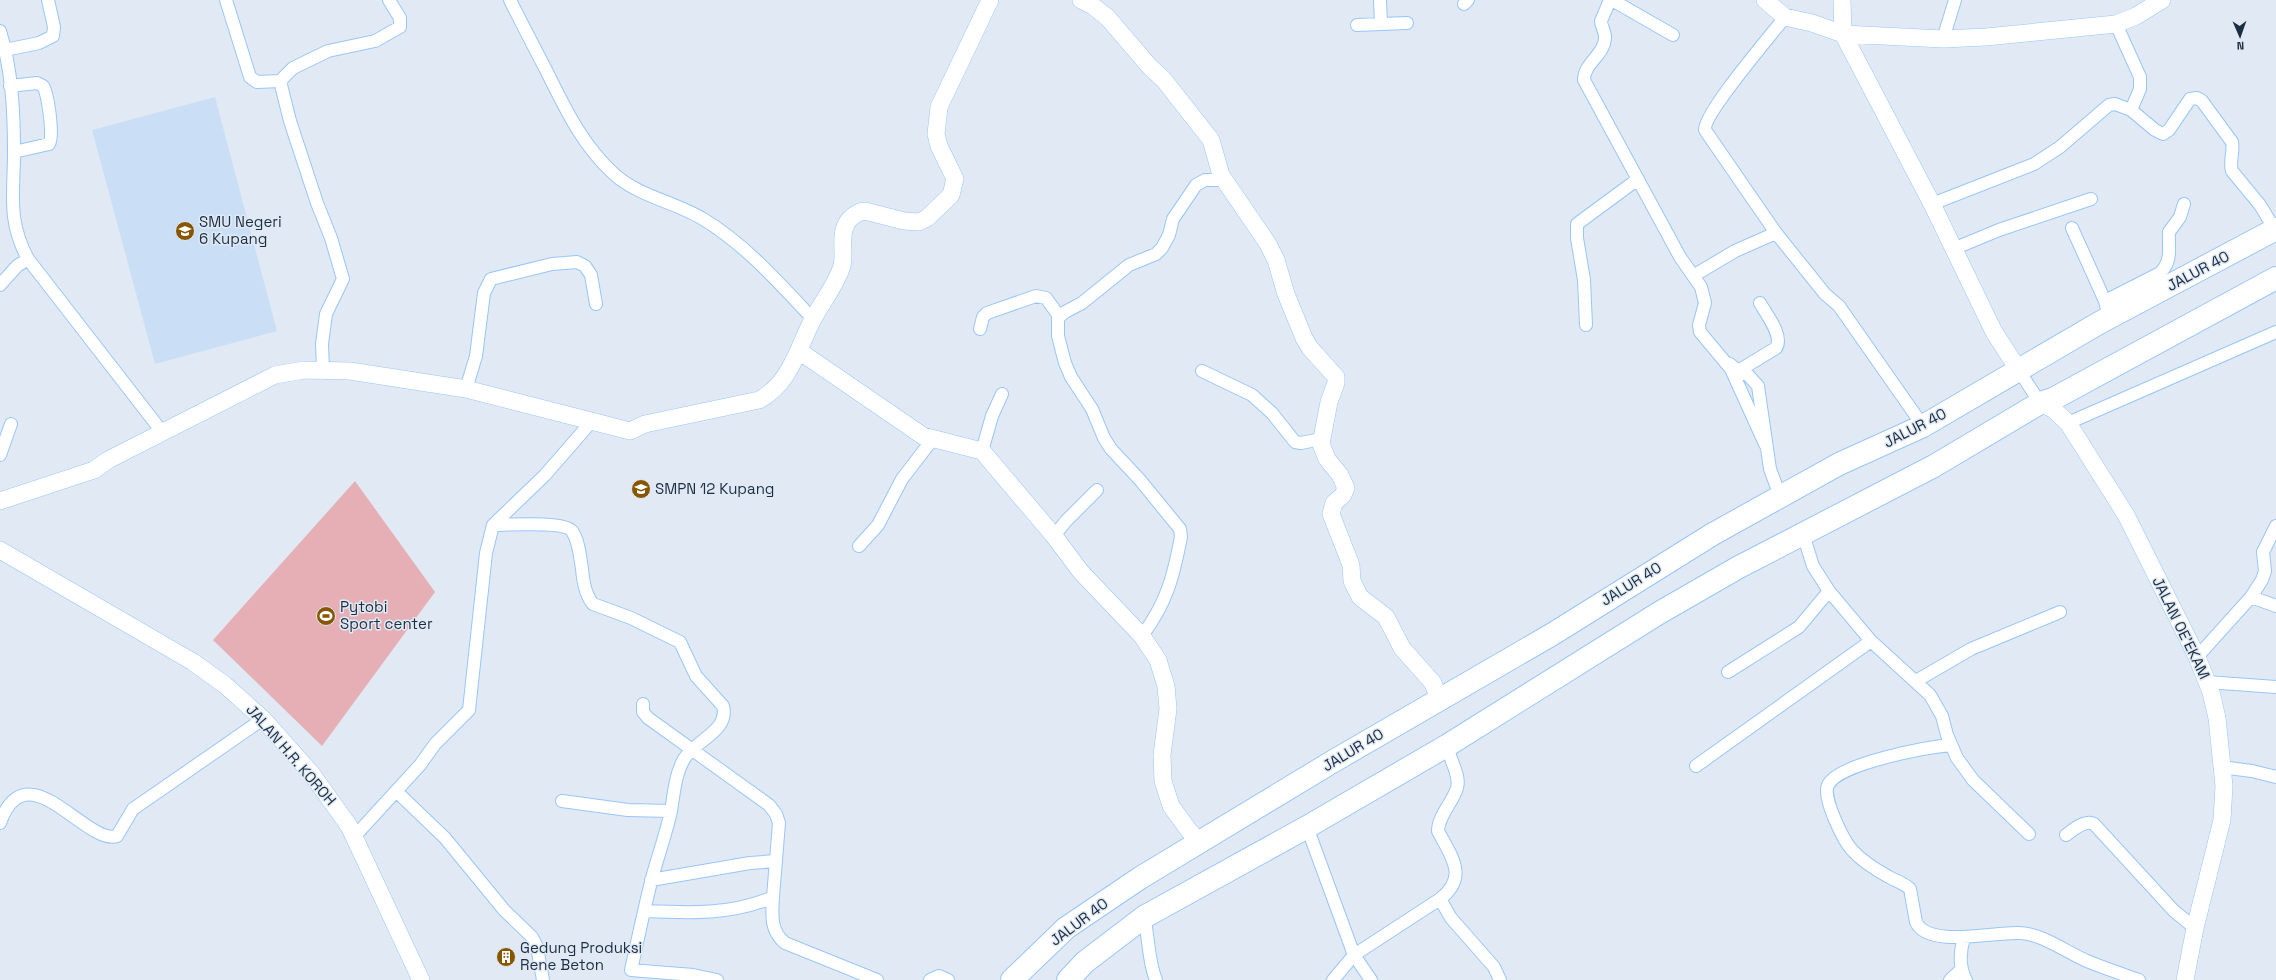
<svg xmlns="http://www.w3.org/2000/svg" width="2276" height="980" font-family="'Space Grotesk',sans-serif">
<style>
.built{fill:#cadff5}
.green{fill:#e5afb5}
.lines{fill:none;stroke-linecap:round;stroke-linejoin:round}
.street-casing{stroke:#98c6f7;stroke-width:14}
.secondary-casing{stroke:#98c6f7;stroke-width:18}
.highway-casing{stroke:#98c6f7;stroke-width:24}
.street{stroke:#fff;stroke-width:12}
.secondary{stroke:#fff;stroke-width:17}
.highway{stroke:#fff;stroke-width:22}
.labels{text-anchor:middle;stroke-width:3;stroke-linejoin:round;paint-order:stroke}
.poi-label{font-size:15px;fill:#1c2e42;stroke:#e1eaf4;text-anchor:start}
.street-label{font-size:15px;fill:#1c2e42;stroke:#e1eaf4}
</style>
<rect width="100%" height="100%" fill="#e1eaf4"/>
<path class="built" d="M215 97 277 331 155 364 92 130Z"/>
<path class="green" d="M355 481 435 592 322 746 213 640Z"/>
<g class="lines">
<defs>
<path id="street" d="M226 0 250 77 257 82 280 81 290 121 317 203 331 238 343 279 326 314 322 344 323 370
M510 0C522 24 534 47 546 70 565 108 582 145 614 174 638 196 675 202 703 219 745 244 780 284 813 319
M1380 0 1381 24
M1610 0 1601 21C1601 27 1606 32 1605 39 1604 55 1584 63 1584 80L1680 257 1701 287 1705 303 1699 325 1700 332 1731 369 1765 444
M1612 0 1673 35
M1464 4 1468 0
M1785 17C1772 34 1703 114 1705 130L1776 233 1825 294 1839 306 1923 426
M2116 24 2140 77V89L2131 110 2155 130 2163 134 2169 130 2190 99 2197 98 2202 101 2232 142C2234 152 2229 162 2232 171L2260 205 2275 230
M1357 25 1407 23
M0 31C12 70 14 112 14 152 14 194 7 220 28 259L163 433
M1943 39 1955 0
M5 50 39 43 53 36 54 27 48 0
M280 81 293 68 328 51 375 41 400 27V18L389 0
M10 86 37 83 43 86C48 94 54 136 49 144L14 152
M1932 204 2034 164 2060 147 2109 105 2115 104 2131 110
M2072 228 2105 301 2107 309
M1953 249 1999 230 2091 199
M1693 276 1735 251 1776 233
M0 285 17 266 28 259
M2105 301 2160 273C2173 260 2168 248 2169 232L2180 217 2184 204
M1586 325 1584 280 1577 238V224L1638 179
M980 329 983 317 987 313 1036 296 1046 298 1059 316
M1730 364 1738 371 1748 375 1758 386 1770 469 1780 496
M2018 369 2040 403
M1202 371 1252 395 1272 413 1295 442 1301 443 1321 439
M1738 371 1776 348C1784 336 1766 314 1760 303
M466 389 476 356 484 293 491 279 552 264 577 262 585 266 591 275 596 304
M2068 423 2276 332
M982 451 992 416 1002 394
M0 455 11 424
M493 525C507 525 564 521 572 531 579 541 580 557 582 569 583 581 585 595 593 604L631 618 680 642 696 676 723 706C730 731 694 741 684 759 675 775 674 793 671 811 666 834 658 856 652 878 644 909 638 939 631 970L693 975 717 980
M1803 534 1813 566 1829 591 1871 641 1930 695 1942 716 1947 735 1957 758 1973 780 2029 834
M1054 536 1066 521 1097 490
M859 546 878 525 902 479 932 440
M2251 597 2276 606
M1142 636C1167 602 1173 578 1181 537L1180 529 1140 480 1111 449 1104 438 1092 409 1071 377 1065 363 1058 336V318L1065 312 1082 303 1129 265 1156 254 1162 248 1169 235 1173 219 1196 185 1205 180H1224
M2197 657 2251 597 2262 580 2265 571 2263 552 2276 526
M1728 672 1799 627 1829 591
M1916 681 1971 649 2060 612
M2207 682 2276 687
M643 704V712L648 718 769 805 776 814 779 823 773 897C732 915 689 913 645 911
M1951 745C1928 747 1839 763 1828 785 1822 797 1843 840 1852 850 1862 861 1876 870 1889 877 1896 881 1904 883 1910 889L1916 922C1928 949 1997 931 2020 933 2043 934 2066 952 2087 961 2104 968 2122 974 2139 980
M1696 766 1871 641
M2221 767 2252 771 2276 777
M397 792 445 838 504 910 532 937 537 947 543 980
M562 801 628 810 671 811
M0 823C27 748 86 846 117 836L133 809 263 719
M1307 827 1354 955 1371 980
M2066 835C2073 830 2085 819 2094 824L2174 911 2195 928
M354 837 420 765 435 744 469 710 486 553 493 525 545 475 592 421
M651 880 750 863 776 861
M773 897C772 915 770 931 785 943L877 980
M1440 899 1451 918 1494 967 1500 980
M1144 917C1149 938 1148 961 1156 980
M1964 938C1960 951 1959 967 1966 980
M930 980 939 976 948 980
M1333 980 1354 955 1440 899C1469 877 1451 856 1438 831 1438 816 1453 802 1457 788 1461 774 1448 759 1448 745
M1950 980 1962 969"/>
<path id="secondary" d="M1081 0 1093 6 1108 18 1149 66 1164 80 1211 140 1221 175 1268 244 1276 260 1286 294 1304 338 1310 348 1336 377V383L1329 402 1321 444 1327 459 1340 475 1346 488 1343 495 1334 503 1331 514 1351 565 1352 581 1360 597 1386 617 1402 648 1433 683 1439 699
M1765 0 1785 17 1812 23 1843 34 1943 39 1986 37 2116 24 2136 16 2162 0
M1842 0 1843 34 1932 204 1994 332 2018 369
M799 351 923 436 982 451 1054 536 1081 572 1142 636 1158 660 1166 686 1168 709 1162 755 1163 781 1171 806 1190 832 1201 843
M2040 403 2053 409 2068 423 2126 515 2197 657 2211 692 2217 718 2224 786 2222 820 2195 928 2185 980
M0 501 94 470 108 460 275 375 304 370 350 371 466 389 630 431 645 424 759 400C791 383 798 347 814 317 823 301 836 285 842 266 845 254 840 239 845 227 848 218 857 212 865 211L904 221 919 222 927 218 951 195 955 179 939 146 936 134 939 107 990 0
M0 550 193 662 225 685 263 719 311 773 349 826 421 980"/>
<path id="highway" d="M1012 980 1066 928 1140 878 1332 762 1551 635 1713 534 1839 464 1923 426 2099 323 2276 229
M1068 980 1085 962 1144 917 1307 827 1448 745 1659 613 1739 567 1934 466 2040 403 2053 399 2276 278"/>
</defs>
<use href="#street" class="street-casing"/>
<use href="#secondary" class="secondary-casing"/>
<use href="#highway" class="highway-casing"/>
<use href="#street" class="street"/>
<use href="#secondary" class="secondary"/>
<use href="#highway" class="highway"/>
</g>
<defs>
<symbol id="school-disc" viewBox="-11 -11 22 22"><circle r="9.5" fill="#885600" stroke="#e1eaf4"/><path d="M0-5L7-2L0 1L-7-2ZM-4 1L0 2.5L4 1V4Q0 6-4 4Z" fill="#fff"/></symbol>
<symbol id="stadium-disc" viewBox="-11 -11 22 22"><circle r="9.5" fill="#885600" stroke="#e1eaf4"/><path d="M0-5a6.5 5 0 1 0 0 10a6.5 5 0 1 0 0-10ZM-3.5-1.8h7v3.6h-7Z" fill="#fff"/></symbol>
<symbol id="building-disc" viewBox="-11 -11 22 22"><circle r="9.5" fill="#885600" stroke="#e1eaf4"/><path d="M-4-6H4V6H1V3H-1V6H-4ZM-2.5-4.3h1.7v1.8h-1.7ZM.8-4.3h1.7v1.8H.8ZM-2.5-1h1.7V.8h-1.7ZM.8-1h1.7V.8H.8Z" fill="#fff"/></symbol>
</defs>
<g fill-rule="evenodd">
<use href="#school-disc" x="174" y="220" width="22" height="22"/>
<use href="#school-disc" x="630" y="478" width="22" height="22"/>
<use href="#stadium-disc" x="315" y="605" width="22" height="22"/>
<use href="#building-disc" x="495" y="946" width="22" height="22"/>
</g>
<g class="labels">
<g class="poi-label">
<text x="199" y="227">SMU Negeri<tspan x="199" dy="17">6 Kupang</tspan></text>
<text x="655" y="494">SMPN 12 Kupang</text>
<text x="340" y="612">Pytobi<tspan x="340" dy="17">Sport center</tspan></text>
<text x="520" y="953">Gedung Produksi<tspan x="520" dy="17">Rene Beton</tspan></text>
</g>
<g class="street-label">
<text transform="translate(2198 271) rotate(-28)" y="5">JALUR 40</text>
<text transform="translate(1915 428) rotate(-27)" y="5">JALUR 40</text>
<text transform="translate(1631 584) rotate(-32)" y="5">JALUR 40</text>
<text transform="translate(2181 628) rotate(64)" y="5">JALAN OE'EKAM</text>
<text transform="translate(1353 750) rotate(-31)" y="5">JALUR 40</text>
<text transform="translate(291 755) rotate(49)" y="5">JALAN H.R. KOROH</text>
<text transform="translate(1079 922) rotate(-37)" y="5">JALUR 40</text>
</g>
</g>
<g transform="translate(2240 36) rotate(178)" stroke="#e1eaf4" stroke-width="3" paint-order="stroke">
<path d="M0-3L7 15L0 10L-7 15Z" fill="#1c2e42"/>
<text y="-6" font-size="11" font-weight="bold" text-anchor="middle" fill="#1c2e42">N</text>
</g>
</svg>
